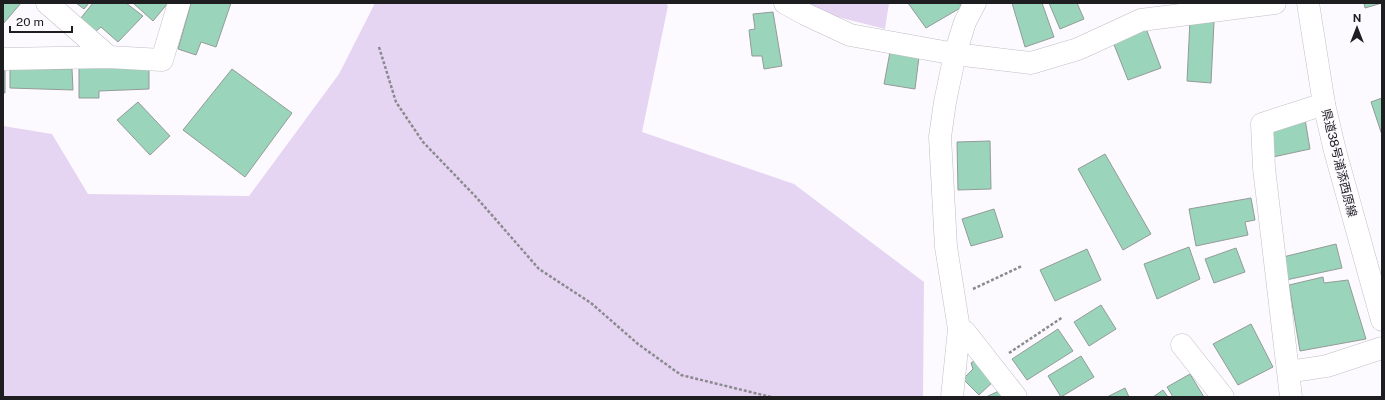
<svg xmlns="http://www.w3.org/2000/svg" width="1385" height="400" font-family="'Public Sans','Noto Sans JP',sans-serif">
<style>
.green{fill:#e5d5f3}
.building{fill:#9ad4ba;stroke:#939b97}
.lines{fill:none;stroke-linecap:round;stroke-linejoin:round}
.street-casing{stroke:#c1bec5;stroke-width:23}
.primary-casing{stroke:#c1bec5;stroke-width:23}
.path{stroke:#8b8a8e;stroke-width:2.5;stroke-dasharray:3 2;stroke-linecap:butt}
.street{stroke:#fff;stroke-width:22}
.primary{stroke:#fff;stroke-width:22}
.labels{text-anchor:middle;stroke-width:3;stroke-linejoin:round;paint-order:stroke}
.street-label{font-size:12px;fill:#1e1d20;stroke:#fcfaff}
</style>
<rect width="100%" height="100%" fill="#fcfaff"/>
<path class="green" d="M375 3H666L668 6 642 132 794 184 924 282 923 397H3V126L52 134 88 194 249 196 339 74Z
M800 3H889L885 29 814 11Z"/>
<path class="building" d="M3 3H21L3 24Z
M76 3H89L84 9Z
M93 3H126L143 16 118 42 101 27 95 32 80 19Z
M133 3H168L153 21Z
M191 3H231L216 47 201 42 196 55 178 49Z
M908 3H959L962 7 926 28Z
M1012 3H1042L1054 37 1025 47Z
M1049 3H1077L1084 19 1060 29Z
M1364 3H1382L1365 8Z
M773 12 782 66 764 69 762 56H752L749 30 755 29 753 14Z
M1190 20 1214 22 1211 83 1187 81Z
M1144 23 1161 68 1128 80 1111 37Z
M890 52 919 57 915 89 884 84Z
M3 65H5V93H3Z
M149 65V89L99 91V98H79V68Z
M10 69H72L73 90 10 88Z
M232 69 292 113 245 177 183 130Z
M1382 98V135L1371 102Z
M138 102 170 136 150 155 117 120Z
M1305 119 1310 149 1273 157 1271 140 1275 126Z
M990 141 991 189 958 190 957 142Z
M1105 154 1151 234 1123 250 1078 169Z
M1251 198 1255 220 1245 222 1248 235 1196 246 1189 209Z
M994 209 1003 237 971 246 962 219Z
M1336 244 1342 268 1286 280 1283 257Z
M1189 247 1200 279 1157 299 1144 264Z
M1236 248 1245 272 1214 283 1205 259Z
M1087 249 1101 280 1055 301 1040 270Z
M1323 277 1324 283 1348 280 1366 339 1300 351 1289 285Z
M1101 305 1116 329 1089 346 1074 322Z
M1251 324 1273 367 1238 385 1213 344Z
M1058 329 1073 351 1027 380 1012 359Z
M1081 356 1094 377 1061 397 1048 376Z
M978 358 996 379 979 395 963 379 973 369 971 363Z
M1190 374 1204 397H1173L1167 387Z
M1125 388 1129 397H1107Z
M1001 390 1005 397H986Z
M1163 390 1168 397H1153Z"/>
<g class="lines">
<defs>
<path id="street" d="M47 3 109 57
M785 3 805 14 850 35 955 54 1031 63 1078 49 1141 20 1275 3
M3 59 109 57 162 60 179 3
M959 329 965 332 1016 397
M1182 345 1223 397
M1288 372 1327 366 1382 348
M952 397 959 329 946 247 940 137 945 102 955 54 965 22 975 3
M1291 397 1264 168 1262 124 1324 104"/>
<path id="primary" d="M1308 3 1324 104 1335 151 1382 320"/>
</defs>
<use href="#street" class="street-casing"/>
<use href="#primary" class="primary-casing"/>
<path class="path" d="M379 47 396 102 423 142 476 197 539 269 591 303 638 344 681 375 771 397
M973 289 1022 266
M1009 353 1063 317"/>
<use href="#street" class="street"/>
<use href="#primary" class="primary"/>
</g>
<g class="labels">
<g class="street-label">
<text transform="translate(1339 163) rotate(76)" y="4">県道38号浦添西原線</text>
</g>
</g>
<rect width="1385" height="400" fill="none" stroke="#1e1d20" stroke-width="8"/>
<g transform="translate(1357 28)" stroke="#fcfaff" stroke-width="3" paint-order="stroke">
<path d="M0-3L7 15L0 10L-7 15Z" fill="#1e1d20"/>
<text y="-6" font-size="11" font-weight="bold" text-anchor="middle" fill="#1e1d20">N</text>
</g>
<path d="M10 26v6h62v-6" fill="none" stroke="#1e1d20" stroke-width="2"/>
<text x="16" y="26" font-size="12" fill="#1e1d20" stroke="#fcfaff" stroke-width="3" paint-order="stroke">20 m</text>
</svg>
